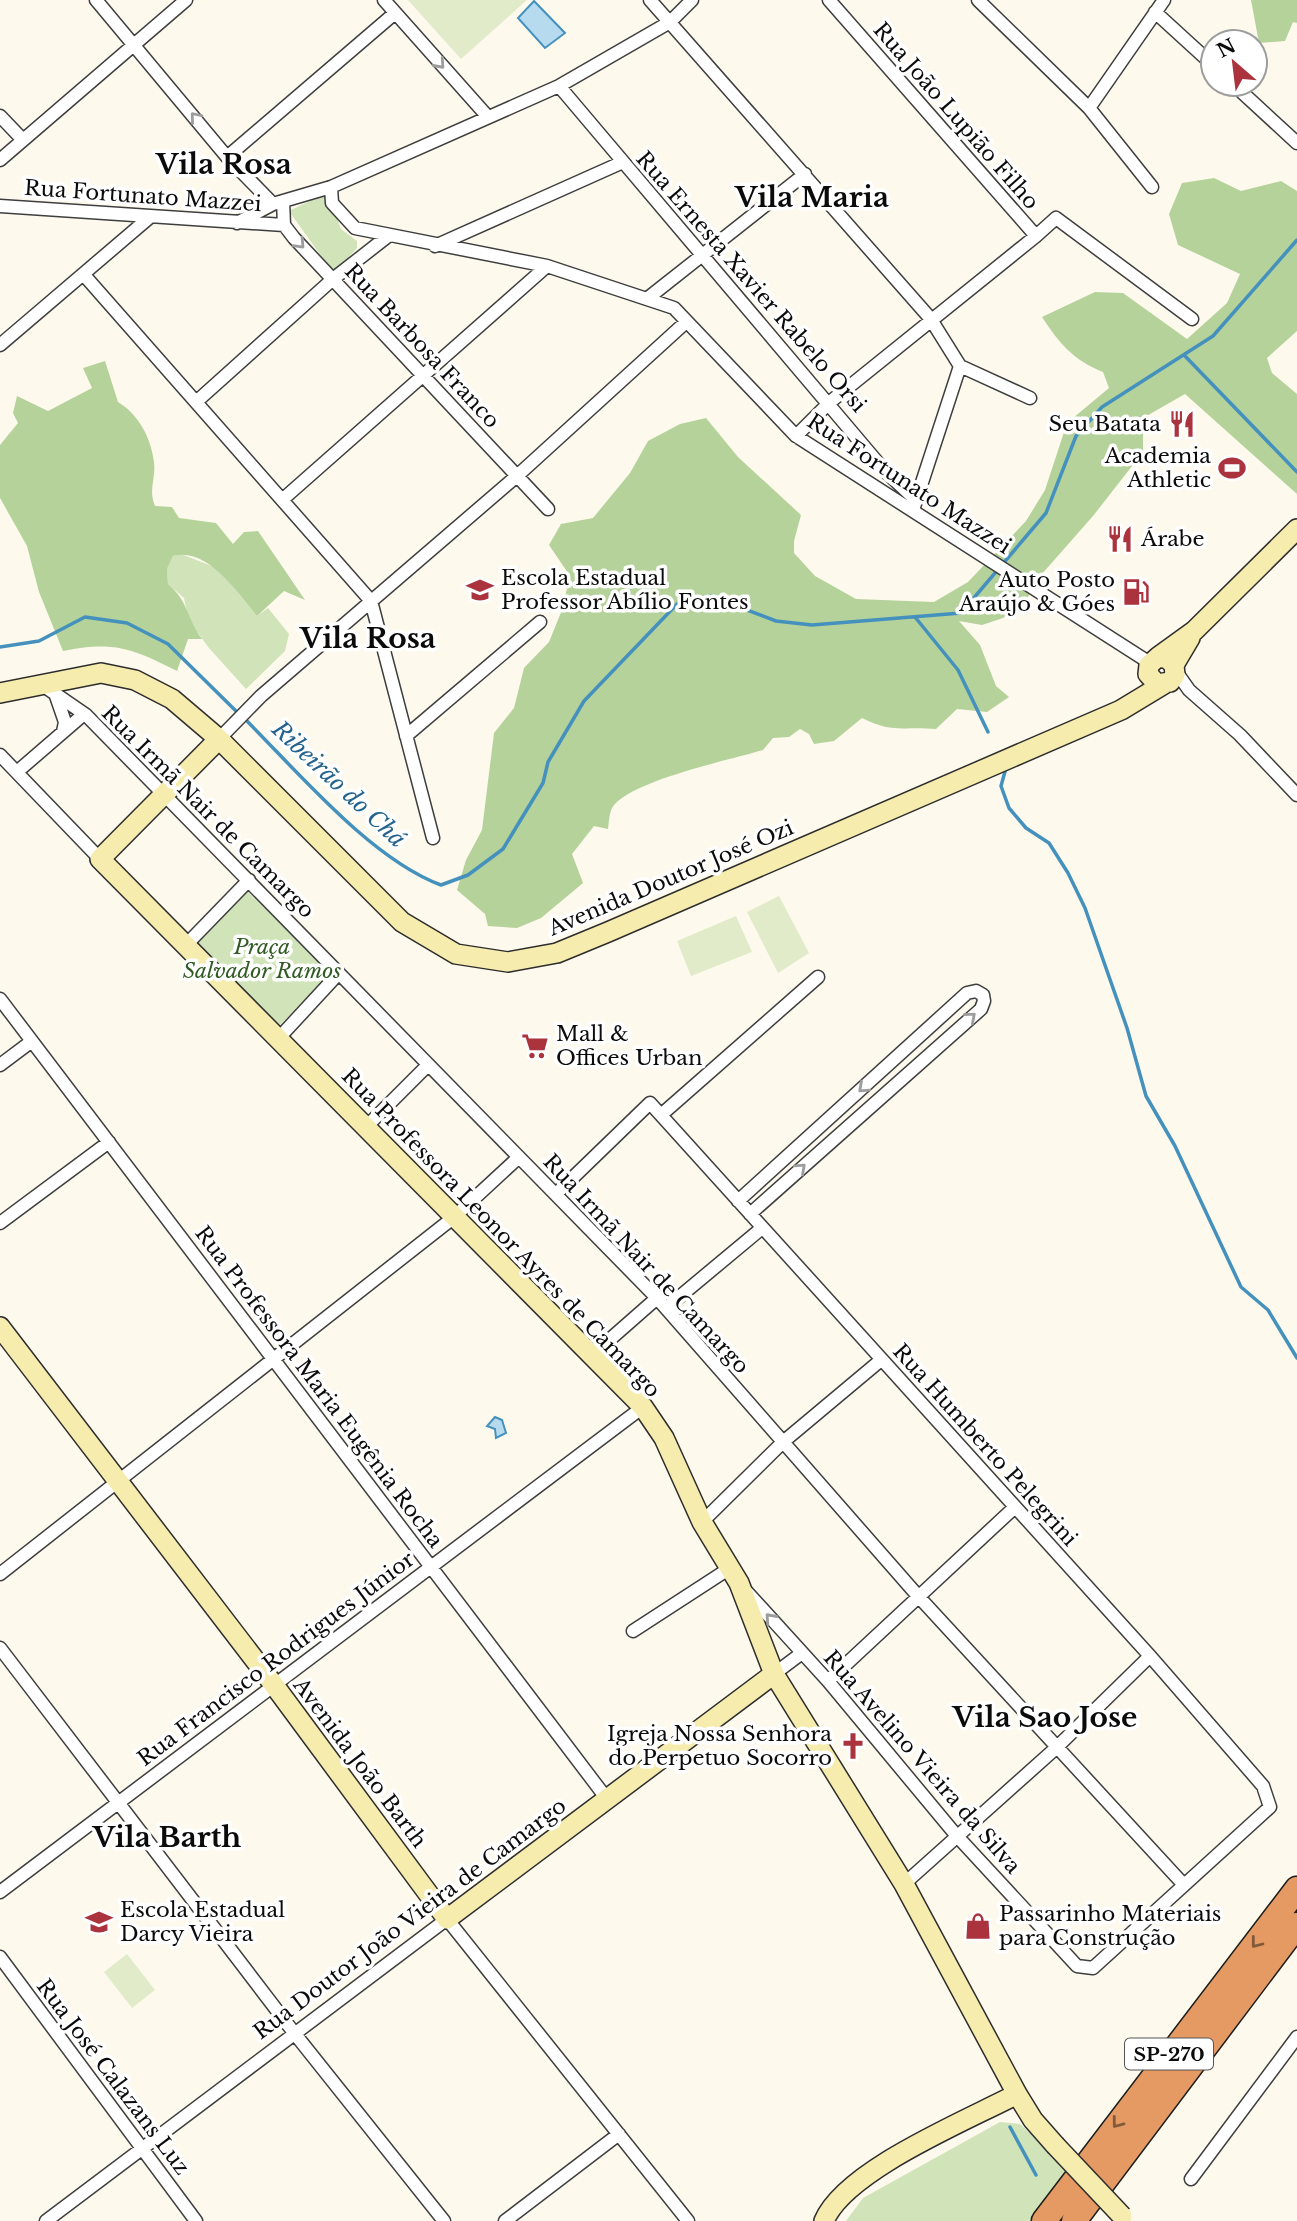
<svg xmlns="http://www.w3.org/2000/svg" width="1297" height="2221" font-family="'Libre Baskerville',serif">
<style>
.green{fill:#d0e3b9}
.forest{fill:#b5d29b}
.pitch{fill:#e1ebca}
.water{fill:#b6dbef;stroke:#4591be;stroke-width:2}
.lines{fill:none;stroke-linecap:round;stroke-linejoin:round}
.stream{stroke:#4591be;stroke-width:3.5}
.minor-casing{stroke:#3e3e3e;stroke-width:15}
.secondary-casing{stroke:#2d2d2d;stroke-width:22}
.motorway-casing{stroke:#1c1c1c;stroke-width:27}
.minor{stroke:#fff;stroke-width:12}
.secondary{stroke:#f6ecae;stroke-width:19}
.motorway{stroke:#e49a62;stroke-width:24}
.secondary-bridge-casing{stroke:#2d2d2d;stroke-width:22;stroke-linecap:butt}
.secondary-bridge{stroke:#f6ecae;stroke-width:19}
.oneway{stroke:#9d9d9d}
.oneway2{stroke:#825a3b}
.labels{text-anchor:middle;stroke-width:7;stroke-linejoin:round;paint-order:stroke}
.shield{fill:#fff;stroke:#545454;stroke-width:2}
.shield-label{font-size:19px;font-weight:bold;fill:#0b0b0b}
.street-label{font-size:21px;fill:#0b0b0b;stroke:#fff}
.poi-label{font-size:21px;fill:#0b0b0b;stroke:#fff;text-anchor:start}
.park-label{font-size:21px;font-style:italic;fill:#315b23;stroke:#fff}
.water-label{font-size:23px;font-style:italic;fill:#23638e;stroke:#fff}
.district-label{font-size:28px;font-weight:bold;fill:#0b0b0b;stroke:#fff}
</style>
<rect width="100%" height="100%" fill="#fdf9ec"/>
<path class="green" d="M327 193 341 229 357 241V248L334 274 289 211Z
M181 554 219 569 257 616 268 608 289 634 285 651 246 689 209 648 189 621 184 598 168 584 167 569 173 556Z
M247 891 331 972 278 1027 194 946Z
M1000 2122 1020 2124 1073 2173 1039 2221H846L863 2198Z"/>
<path class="forest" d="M1251 0H1297V23L1293 22 1285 41 1259 43Z
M1214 178 1241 191 1281 181 1297 191V331L1267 358 1272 373 1297 394V494L1185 394 1143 418V452L1093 516 1041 575 1026 600 1003 618 982 625 959 621 980 645 996 686 1009 697 987 712 957 709 936 729C903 726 894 734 862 718L834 741 814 744 809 734 800 729 789 737 773 738 763 750C730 760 628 781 612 808 609 814 609 823 608 829L594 826 572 854 583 883 541 918 517 928 488 926 485 914 457 890 466 860 482 830 494 733 514 708 524 668 549 642 562 610 570 576 549 545 561 524 593 518 630 473 648 441 680 424 706 418 738 457 801 515 794 541V553L815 576 856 599 934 602 968 582 1026 521 1045 490 1067 423 1109 388 1103 372C1073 360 1059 343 1042 317L1095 292 1123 293 1187 339 1227 303 1240 274 1178 245 1169 214 1182 183Z
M105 361 118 402C138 414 151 437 154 462 156 479 148 490 155 506L172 507 179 518 216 523 233 544 244 532 258 531 305 600 284 591 257 616C239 594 207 546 173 556L167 569 168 584C189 602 186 617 202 639H188L177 671C131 648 114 641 63 651L39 592 27 546 0 498V445L18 423 13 413 17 396 48 411 92 388 83 368Z"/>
<path class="pitch" d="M408 0H527L461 59Z
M779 896 809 953 778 973 747 912Z
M736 916 752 952 691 976 677 941Z
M127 1954 155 1990 132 2008 104 1972Z"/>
<path class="water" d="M534 1 565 33 545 48 518 18Z
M495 1417 502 1420 506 1433 496 1438 495 1429 487 1426Z"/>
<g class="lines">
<path class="stream" d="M1184 355 1297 472
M915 617 958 670 988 732
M0 647 39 641 85 617 127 623 168 644 238 713
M244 718C298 772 371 859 441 885L468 875 503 849 543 783 548 762 584 701 678 603 710 596 776 621 812 625 961 613 1046 513 1076 436 1102 407 1213 336 1297 240
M1006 768 1001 786 1009 808 1026 828 1049 843 1068 873 1085 908 1127 1028 1146 1096 1175 1146 1241 1287 1268 1310 1297 1358
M1010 2127 1036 2175"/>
<defs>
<path id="minor" d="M96 0 227 157 273 204
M384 0 488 117
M650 0 930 318 960 366 913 510
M829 0 1036 236 1056 218 1192 319
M978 0 1089 108 1152 187
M1155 12 1213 65
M1233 84 1297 143
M559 86 884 470 916 500
M1089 108 1164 0
M0 116 23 140
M227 157 395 13
M0 160 186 0
M331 187 332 203 355 228 547 266 674 308 796 436 1150 663
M283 201 284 225 294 238 548 509
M0 206 284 225
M237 223 273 204 331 187 559 86 670 22 692 0
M435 246 623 162
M84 275 371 601 433 838
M648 298 805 174
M0 345 150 217
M960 366 1030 398
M196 402 333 279 388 236
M796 436 830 402 1036 236
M282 500 547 266
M1175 670 1189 690 1240 735 1297 795
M41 684 86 715 657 1298 918 1596 1184 1885
M56 696 65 722 63 732
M406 736 540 622
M219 739 261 696 518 475 686 322
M0 755 100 859
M18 771 84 714
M185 946 249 880
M0 999 607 1799
M278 1039 339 973
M0 1065 32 1041
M661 1115 818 977
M366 1127 428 1065
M557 1193 650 1103 1150 1656 1263 1786 1270 1807 1093 1968 1077 1966 956 1835 828 1681 747 1592
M738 1201 967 993 976 991 983 995 984 1001 981 1009 750 1214
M0 1223 109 1142
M666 1308 762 1228
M591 1356 657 1298
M702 1522 783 1442 881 1360
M0 1574 453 1218 519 1157
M633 1631 730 1568
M0 1648 295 2034 444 2221
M774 1674 802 1653
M828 1681 1015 1507
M904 1884 1056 1748 1150 1656
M0 1892 643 1407
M0 1957 196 2221
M1191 2179 1297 2037
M46 2221 447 1919 688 2221
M505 2221 619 2134"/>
<path id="secondary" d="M1158 657 1194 631 1297 529
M1174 665 1168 659 1158 657 1149 665 1148 674 1157 684 1170 682 1175 675 1174 665 1190 638
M0 693 101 673 135 680 172 699 219 739 402 922 456 954 508 962 557 953 608 932 1121 710 1164 684
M219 739 100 859 643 1407 664 1438 702 1522 739 1583 774 1674 904 1884 1017 2094 1033 2120 1055 2145
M0 1327 274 1685 447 1919 774 1674
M824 2221C845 2170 968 2120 1017 2094"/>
<path id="motorway" d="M1044 2221 1297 1889
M1074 2221 1297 1925"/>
</defs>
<use href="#minor" class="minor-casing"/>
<use href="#secondary" class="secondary-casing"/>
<use href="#motorway" class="motorway-casing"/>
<use href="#minor" class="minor"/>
<use href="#secondary" class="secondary"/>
<use href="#motorway" class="motorway"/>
<defs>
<path id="secondary-bridge" d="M1055 2145 1122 2216"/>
</defs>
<use href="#secondary-bridge" class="secondary-bridge-casing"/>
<use href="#secondary-bridge" class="secondary-bridge"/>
</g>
<defs><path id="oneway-chevron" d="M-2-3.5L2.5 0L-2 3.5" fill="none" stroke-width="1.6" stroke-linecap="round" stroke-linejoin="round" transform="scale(1.75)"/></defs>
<g class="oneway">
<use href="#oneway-chevron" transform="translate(440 64) rotate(48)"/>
<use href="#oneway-chevron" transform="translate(195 117) rotate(-130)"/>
<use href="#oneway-chevron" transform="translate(300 244) rotate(47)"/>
<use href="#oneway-chevron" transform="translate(971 1017) rotate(-41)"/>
<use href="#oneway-chevron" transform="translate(863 1088) rotate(138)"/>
<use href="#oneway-chevron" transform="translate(801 1168) rotate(-42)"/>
<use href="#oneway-chevron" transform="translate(770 1618) rotate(-132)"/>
</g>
<g class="oneway2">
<use href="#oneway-chevron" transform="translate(1256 1943) rotate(128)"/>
<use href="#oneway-chevron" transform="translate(1117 2123) rotate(127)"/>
</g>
<defs>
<symbol id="restaurant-bare" viewBox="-9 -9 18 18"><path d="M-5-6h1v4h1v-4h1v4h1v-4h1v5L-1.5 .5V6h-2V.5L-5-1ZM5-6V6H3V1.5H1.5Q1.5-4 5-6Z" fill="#ab333d" stroke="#fff" stroke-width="2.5" paint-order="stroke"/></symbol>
<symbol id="stadium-bare" viewBox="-9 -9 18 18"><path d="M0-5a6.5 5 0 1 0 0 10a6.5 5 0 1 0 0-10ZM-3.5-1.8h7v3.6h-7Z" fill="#ab333d" stroke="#fff" stroke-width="2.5" paint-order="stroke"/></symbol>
<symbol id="school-bare" viewBox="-9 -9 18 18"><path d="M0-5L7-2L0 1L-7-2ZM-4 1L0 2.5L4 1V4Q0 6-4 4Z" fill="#ab333d" stroke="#fff" stroke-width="2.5" paint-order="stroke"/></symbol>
<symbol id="fuel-bare" viewBox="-9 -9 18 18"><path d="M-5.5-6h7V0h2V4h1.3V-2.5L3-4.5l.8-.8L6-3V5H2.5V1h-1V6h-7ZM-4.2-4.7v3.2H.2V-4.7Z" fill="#ab333d" stroke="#fff" stroke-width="2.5" paint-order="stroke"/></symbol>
<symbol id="supermarket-bare" viewBox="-9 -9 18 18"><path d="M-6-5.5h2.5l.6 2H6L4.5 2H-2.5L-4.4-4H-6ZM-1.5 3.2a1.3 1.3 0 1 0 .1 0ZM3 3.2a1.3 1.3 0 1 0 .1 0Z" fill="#ab333d" stroke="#fff" stroke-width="2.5" paint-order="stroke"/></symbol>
<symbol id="church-bare" viewBox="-9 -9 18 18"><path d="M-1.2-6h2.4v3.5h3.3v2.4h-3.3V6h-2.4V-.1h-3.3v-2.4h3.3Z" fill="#ab333d" stroke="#fff" stroke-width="2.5" paint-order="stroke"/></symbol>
<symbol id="shop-bare" viewBox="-9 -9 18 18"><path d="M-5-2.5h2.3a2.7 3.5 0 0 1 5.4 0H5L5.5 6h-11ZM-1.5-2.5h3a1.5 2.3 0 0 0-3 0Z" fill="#ab333d" stroke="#fff" stroke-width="2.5" paint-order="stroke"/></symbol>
</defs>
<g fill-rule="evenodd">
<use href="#restaurant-bare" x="1163" y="405" width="38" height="38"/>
<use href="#stadium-bare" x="1213" y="449" width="38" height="38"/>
<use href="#restaurant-bare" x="1101" y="520" width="38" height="38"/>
<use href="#school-bare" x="461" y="571" width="38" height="38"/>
<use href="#fuel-bare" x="1117" y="573" width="38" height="38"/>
<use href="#supermarket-bare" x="516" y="1027" width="38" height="38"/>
<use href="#church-bare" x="834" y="1727" width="38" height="38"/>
<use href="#school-bare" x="80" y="1903" width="38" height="38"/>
<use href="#shop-bare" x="959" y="1907" width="38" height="38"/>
</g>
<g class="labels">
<rect class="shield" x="1125" y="2038.5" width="88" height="31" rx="5"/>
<g class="shield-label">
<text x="1169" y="2061">SP-270</text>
</g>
<g class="street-label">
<text transform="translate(956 116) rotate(49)" y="7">Rua João Lupião Filho</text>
<text transform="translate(143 196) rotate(4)" y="7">Rua Fortunato Mazzei</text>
<text transform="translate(751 282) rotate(49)" y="7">Rua Ernesta Xavier Rabelo Orsi</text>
<text transform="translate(422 346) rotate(47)" y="7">Rua Barbosa Franco</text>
<text transform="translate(909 484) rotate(33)" y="7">Rua Fortunato Mazzei</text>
<text transform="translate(208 812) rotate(45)" y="7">Rua Irmã Nair de Camargo</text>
<text transform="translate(671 878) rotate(-23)" y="7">Avenida Doutor José Ozi</text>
<text transform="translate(501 1233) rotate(46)" y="7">Rua Professora Leonor Ayres de Camargo</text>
<text transform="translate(646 1264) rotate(47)" y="7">Rua Irmã Nair de Camargo</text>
<text transform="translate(319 1387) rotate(53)" y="7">Rua Professora Maria Eugênia Rocha</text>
<text transform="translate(985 1445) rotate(48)" y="7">Rua Humberto Pelegrini</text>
<text transform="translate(276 1659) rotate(-37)" y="7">Rua Francisco Rodrigues Júnior</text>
<text transform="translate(922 1762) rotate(49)" y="7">Rua Avelino Vieira da Silva</text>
<text transform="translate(360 1763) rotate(53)" y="7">Avenida João Barth</text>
<text transform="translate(410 1919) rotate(-37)" y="7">Rua Doutor João Vieira de Camargo</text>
<text transform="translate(113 2077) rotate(53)" y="7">Rua José Calazans Luz</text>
</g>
<g class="poi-label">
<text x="1161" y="431" text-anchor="end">Seu Batata</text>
<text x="1211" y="463" text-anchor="end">Academia<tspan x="1211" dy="24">Athletic</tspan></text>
<text x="1141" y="546">Árabe</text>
<text x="501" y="585">Escola Estadual<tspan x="501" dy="24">Professor Abílio Fontes</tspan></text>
<text x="1115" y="587" text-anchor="end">Auto Posto<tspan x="1115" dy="24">Araújo &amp; Góes</tspan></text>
<text x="556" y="1041">Mall &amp;<tspan x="556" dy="24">Offices Urban</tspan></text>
<text x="832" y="1741" text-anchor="end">Igreja Nossa Senhora<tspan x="832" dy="24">do Perpetuo Socorro</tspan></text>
<text x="120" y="1917">Escola Estadual<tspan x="120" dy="24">Darcy Vieira</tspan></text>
<text x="999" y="1921">Passarinho Materiais<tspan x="999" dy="24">para Construção</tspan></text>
</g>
<g class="park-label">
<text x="262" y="954">Praça<tspan x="262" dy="24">Salvador Ramos</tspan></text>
</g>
<g class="water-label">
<text transform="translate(339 784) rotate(43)" y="8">Ribeirão do Chá</text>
</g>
<g class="district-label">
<text x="224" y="174">Vila Rosa</text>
<text x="812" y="207">Vila Maria</text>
<text x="368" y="648">Vila Rosa</text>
<text x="1045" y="1727">Vila Sao Jose</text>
<text x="167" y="1847">Vila Barth</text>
</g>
</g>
<g transform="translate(1234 63) rotate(332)"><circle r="33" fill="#ffffff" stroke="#9d9d9d" stroke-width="2"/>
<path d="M0-5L12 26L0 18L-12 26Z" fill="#ab333d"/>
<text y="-10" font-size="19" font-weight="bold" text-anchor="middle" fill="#0b0b0b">N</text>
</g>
</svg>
